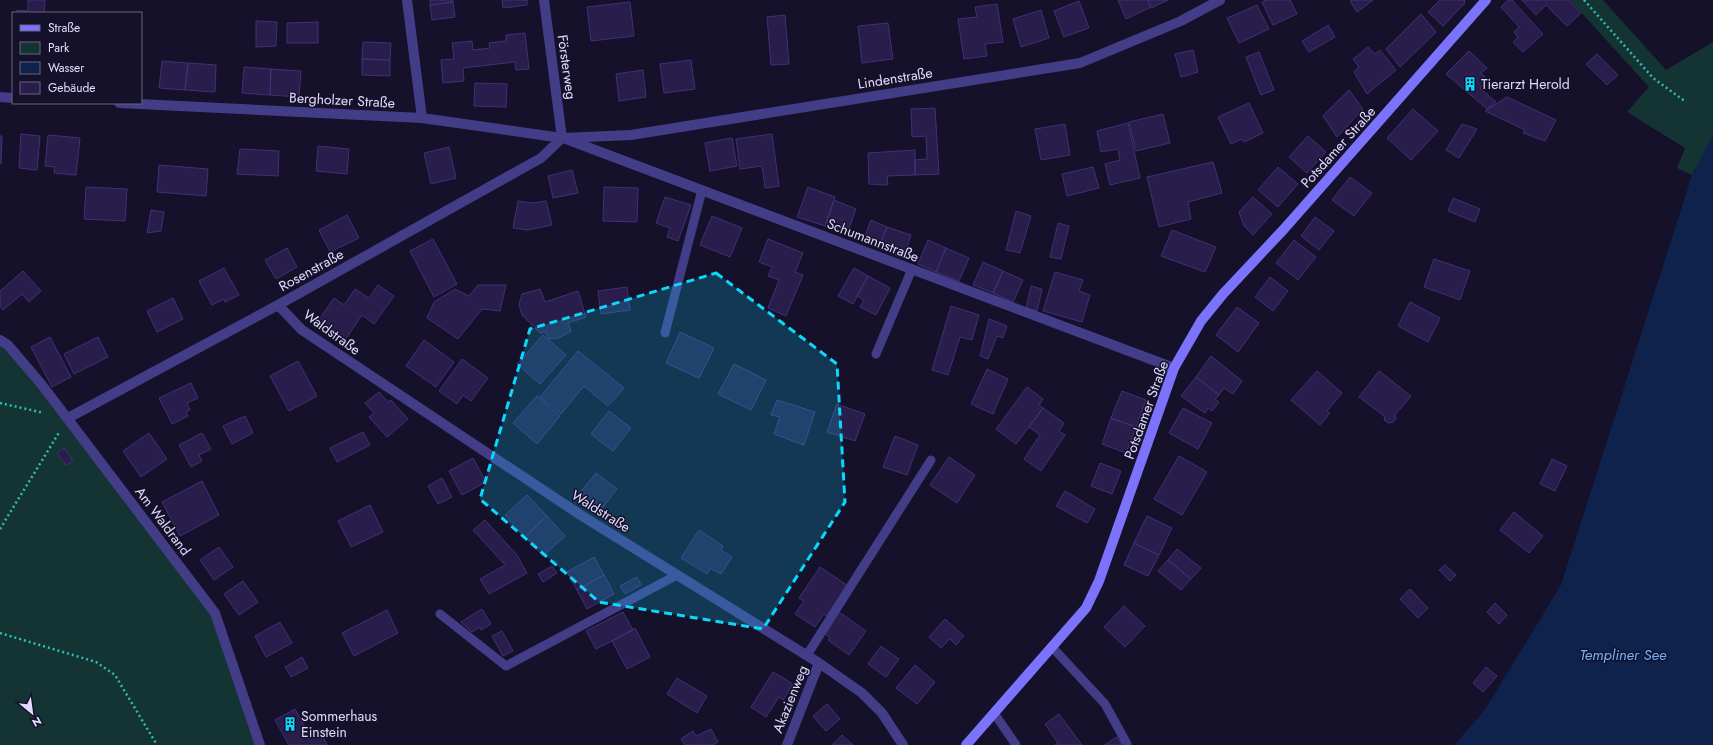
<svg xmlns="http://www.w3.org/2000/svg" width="1713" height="745" font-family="Jost,sans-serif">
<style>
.green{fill:#143434}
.water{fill:#0e224c}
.building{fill:#281d4b;stroke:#413076}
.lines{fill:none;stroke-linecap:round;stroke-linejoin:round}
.path{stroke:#32bbb8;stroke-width:2.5;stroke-dasharray:2 3;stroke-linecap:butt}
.lane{stroke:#433d88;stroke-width:9}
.street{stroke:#433d88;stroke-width:10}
.secondary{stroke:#7c73fd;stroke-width:10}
.marked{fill:#0ad9fc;fill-opacity:0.2;stroke:#0ad9fc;stroke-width:3;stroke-dasharray:8 5;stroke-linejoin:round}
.labels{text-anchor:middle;stroke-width:3;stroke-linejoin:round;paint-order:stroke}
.street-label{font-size:14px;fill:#e0dbfe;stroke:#16112a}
.poi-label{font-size:14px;fill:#e0dbfe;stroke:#16112a;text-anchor:start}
.water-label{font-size:15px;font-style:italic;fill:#6ab3fd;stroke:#16112a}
</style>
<rect width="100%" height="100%" fill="#16112a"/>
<path class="green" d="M1570 0H1603L1666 70 1713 42V136L1692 175 1677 168 1685 148 1627 112 1649 87Z
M0 340 8 345 215 613 260 745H0Z"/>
<path class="water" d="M1713 136V745H1454L1484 711 1561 585 1692 175Z"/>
<path class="building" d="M28 0H45L44 13H16L17 10 28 11Z
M430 0H453V2L430 5Z
M502 0H527V5L503 8Z
M1118 0H1148L1151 7 1126 19Z
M1148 0H1168L1151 8Z
M1266 0H1290L1297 14 1273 25 1262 2Z
M1352 0H1373L1357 12 1350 1Z
M1440 0H1465L1464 2 1465 3 1443 26 1428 12Z
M1508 0H1512L1543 34 1523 52 1513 42 1518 37 1514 32 1519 27 1501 7Z
M1522 0H1569L1581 13 1567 26 1546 5 1536 15Z
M1079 1 1089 28 1064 37 1054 11Z
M453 2 455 17 432 20 430 5Z
M630 2 634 36 591 41 587 7Z
M997 4 1003 42 985 44 987 56 964 59 958 19 977 17 975 7Z
M1257 5 1269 29 1239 43 1227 18Z
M1041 10 1049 38 1021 47 1013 19Z
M1421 14 1436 32 1400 67 1386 49Z
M785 15 789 64 771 65 767 17Z
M256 21 277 22 276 46 256 47Z
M318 22V43H287V23Z
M888 23 893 59 862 63 858 26Z
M1328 25 1335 37 1309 52 1302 41Z
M525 33 529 69 516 70 515 62 463 68 464 81 443 83 441 60 454 59 452 43 472 41 473 50 490 48 489 43 506 41V35Z
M363 42 391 43 390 60 362 59Z
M1368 47 1375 54 1380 50 1396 70 1367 94 1354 72 1359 67 1353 59Z
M1193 50 1198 72 1181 77 1175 54Z
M1469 51 1487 68 1481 73 1487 79 1480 88 1496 102 1487 109 1446 74Z
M1259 52 1274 90 1261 95 1246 57Z
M1597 54 1618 75 1607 85 1586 64Z
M362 59 390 60V76L362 75Z
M691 60 695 89 664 93 660 64Z
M162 61 188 63 185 90 159 88Z
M188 63 216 65 215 92 185 90Z
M244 67 271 69 270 95 242 93Z
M271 69 301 71 299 97 270 95Z
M643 70 646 97 619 101 616 74Z
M475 83 507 84 506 107 474 106Z
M1349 90 1363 109 1337 137 1323 116Z
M1507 97 1556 120 1545 141 1523 133 1525 130 1485 111Z
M1249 103 1263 133 1244 142 1242 139 1231 144 1218 117Z
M935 108 939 174 915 175V160L927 159 926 136 912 137 911 109Z
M1413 109 1438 131 1411 160 1387 138Z
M1163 114 1170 143 1136 151 1129 122Z
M1128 123 1140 178 1110 185 1105 164 1120 160 1118 149 1101 152 1097 131Z
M1065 124 1070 155 1041 160 1035 129Z
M1462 124 1477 129 1459 158 1446 150Z
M21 134 40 136 37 170 19 168Z
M772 134 779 186 765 188 762 166 740 169 736 139Z
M48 135 80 138 76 175 54 173 55 167 45 166Z
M0 136H2L1 164H0Z
M1308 136 1326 152 1307 173 1289 157Z
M732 138 737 166 710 171 705 143Z
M318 146 349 149 347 174 316 171Z
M449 147 456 178 431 184 424 153Z
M240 149 279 151 278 176 237 174Z
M915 150V175L887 176 888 185 869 184 868 153Z
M1213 162 1222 193 1188 202 1191 219 1159 227 1147 177Z
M159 165 208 169 206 196 157 192Z
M1093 167 1099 188 1067 196 1062 174Z
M1278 167 1298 184 1278 207 1258 190Z
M572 170 578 193 553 198 548 176Z
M1350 177 1372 193 1354 216 1332 200Z
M86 187 127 189 125 221 84 219Z
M604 187 638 188 637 222 603 221Z
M808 187 835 197 825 226 797 217Z
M665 197 691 205 678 241 667 237 670 228 656 223Z
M1253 197 1272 214 1253 235 1244 226 1239 212Z
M1453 198 1480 209 1475 222 1448 211Z
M834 200 856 209 847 234 825 226Z
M518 201 533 203 546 201 552 225 528 230 513 228Z
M151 210 164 212 161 231 147 233Z
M1016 211 1031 216 1020 253 1006 250Z
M347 215 359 238 330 252 319 230Z
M712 216 742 228 730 257 700 245Z
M1315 217 1334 231 1319 250 1301 236Z
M871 220 887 227 879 248 863 242Z
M1058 223 1069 226 1061 259 1050 257Z
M887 227 911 235 903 258 879 248Z
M1172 230 1216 247 1205 272 1161 256Z
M433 239 457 284 434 297 410 251Z
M768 239 803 253 795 272 803 275 786 316 768 308 779 280 768 276 772 267 759 262Z
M928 240 946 248 936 272 918 264Z
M1294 240 1316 257 1298 280 1276 263Z
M287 248 297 267 276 279 265 260Z
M946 248 969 258 959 281 936 272Z
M1434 259 1470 271 1460 300 1424 287Z
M983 262 1003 271 993 293 973 285Z
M224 268 239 295 225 302 224 299 212 305 199 281Z
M854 268 868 276 853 304 838 296Z
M23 271 41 291 29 302 22 294 3 310 0 306V291Z
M1003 271 1023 280 1013 302 993 293Z
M1055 272 1083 280 1079 291 1090 295 1082 322 1043 311Z
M868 276 890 288 876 315 860 307 864 300 857 296Z
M1270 277 1288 291 1273 311 1255 297Z
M378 285 394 296 374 324 362 315 345 340 318 321 334 298 344 305 355 289 369 298Z
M478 285H506L500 311 482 309 458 339 427 318 434 302 455 289 469 296Z
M1031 286 1042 289 1037 311 1026 308Z
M627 287 630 310 601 314 598 291Z
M540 289 545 302 578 291 586 317 568 323 571 331 559 338 549 339 546 332 540 333 522 315 519 304 522 294Z
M173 298 183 319 157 332 147 311Z
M1410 302 1440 318 1428 342 1398 326Z
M951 306 979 315 972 340 960 337 948 375 932 370Z
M1237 307 1259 323 1238 352 1216 335Z
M989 319 1007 326 1003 338 997 336 988 359 980 356Z
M680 332 714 348 699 378 666 363Z
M543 335 566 355 540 384 517 364Z
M50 337 71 377 52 387 31 347Z
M98 337 108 357 74 374 64 354Z
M424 340 454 362 436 387 406 366Z
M578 351 624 388 608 406 584 386 561 414 540 397Z
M1211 356 1242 381 1233 394 1224 388 1219 395 1196 377Z
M462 359 488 378 471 401 463 395 457 404 439 391Z
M298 361 317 396 289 411 270 376Z
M734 364 766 380 751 410 718 394Z
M987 369 1008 379 993 414 971 404Z
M1317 371 1342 393 1327 411 1330 413 1320 425 1291 400Z
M1379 371 1411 396 1395 415 1396 419 1393 422 1389 423 1385 421 1384 416 1359 397Z
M1196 377 1219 395 1215 399 1219 402 1212 411 1208 408 1205 413 1181 396Z
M191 383 198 398 187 403 190 410 186 412 188 416 172 424 159 398Z
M1027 387 1043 399 1039 405 1043 408 1016 444 996 429Z
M1122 391 1146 400 1136 427 1111 418Z
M379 392 388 402 391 400 408 419 387 437 369 417 374 413 365 403Z
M537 396 560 416 537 444 513 423Z
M777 400 815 412 804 445 774 434 780 417 771 415Z
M837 404 865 414 855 441 827 432Z
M1043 408 1064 423 1059 431 1065 435 1041 471 1024 459 1040 435 1029 427Z
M1183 408 1212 423 1198 449 1169 433Z
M609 411 631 428 613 451 591 434Z
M245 416 253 433 232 444 223 426Z
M1111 418 1136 427 1126 453 1102 444Z
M363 432 370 445 337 462 330 448Z
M149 433 167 459 141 477 123 451Z
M202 433 211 449 199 455 202 461 191 467 179 445Z
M895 436 918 445 907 475 883 467Z
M64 448 73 461 66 465 57 453Z
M1179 456 1207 472 1182 515 1154 499Z
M949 457 975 475 957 503 930 485Z
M473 458 486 482 462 495 449 471Z
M1552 459 1567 466 1555 491 1540 484Z
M1100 463 1121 471 1112 494 1091 486Z
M596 473 617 489 600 511 579 494Z
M442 478 452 497 438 504 428 486Z
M202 481 219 515 180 536 162 502Z
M1065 491 1095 509 1087 523 1056 506Z
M527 495 547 516 525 537 505 515Z
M370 505 383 532 351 547 338 521Z
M1514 512 1543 536 1529 553 1500 530Z
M547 516 565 536 543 556 525 537Z
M1147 516 1172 528 1159 555 1134 543Z
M485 520 517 555 527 573 489 594 480 579 505 565 473 530Z
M699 530 723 546 721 550 732 557 721 574 710 568 707 574 681 558Z
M1134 543 1159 555 1148 576 1124 565Z
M219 547 233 567 214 580 200 560Z
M1177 549 1201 568 1191 579 1168 560Z
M594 557 604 575 577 590 567 572Z
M1168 560 1191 579 1181 590 1158 571Z
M1445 565 1456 575 1450 581 1439 570Z
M552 566 557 573 543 582 538 574Z
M820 567 848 586 827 617 824 614 815 627 795 614 804 601 799 598Z
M604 575 614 594 587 609 577 590Z
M637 577 641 585 625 594 620 586Z
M243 581 258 602 239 615 224 594Z
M1410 589 1428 608 1418 618 1400 599Z
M1495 603 1507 615 1499 624 1487 612Z
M1124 606 1145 626 1125 647 1104 627Z
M482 609 491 624 481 630 480 627 472 632 461 622Z
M387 610 398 633 354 656 342 633Z
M623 612 633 630 596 649 586 631Z
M839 612 866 631 849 655 828 640 830 638 824 633Z
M945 619 964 636 956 645 950 639 941 648 929 637Z
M280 622 292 643 266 657 255 636Z
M635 628 650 657 627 669 612 641Z
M502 631 513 651 503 656 492 636Z
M881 646 899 659 886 677 868 664Z
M302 657 308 668 291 677 285 667Z
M915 665 935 682 917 704 896 688Z
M1486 667 1497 676 1483 692 1473 683Z
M773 672 793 684 783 700 779 697 766 717 751 707Z
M677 678 707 696 697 713 667 694Z
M827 704 840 719 826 731 813 716Z
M295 709 309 734 319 729 327 745H289L275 720Z
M1059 714 1082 745H1055L1058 743 1045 724Z
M711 729 718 742 713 745H685L681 739 693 731 696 736Z
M842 735 853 745H832Z
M1117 737 1122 745H1104Z"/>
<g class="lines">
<path class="path" d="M1584 0 1653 78 1686 102
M0 403 44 413
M0 529 60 431
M0 633 96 662 115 675 157 745"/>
<path class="lane" d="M665 333 702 190
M876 354 912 269
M440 614 506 666 677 575
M1052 647 1105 704 1127 744
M807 655 931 460
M994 713 1016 745"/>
<path class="street" d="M407 0 422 118
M544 0 562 138
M0 97 13 98
M119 103 422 118 562 138 631 135 1080 63 1181 21 1220 0
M566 139 1174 368
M278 305 302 330 579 514 819 663 862 693 882 713 903 745
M0 340 8 345 42 385 215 613 260 745
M68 418 278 305 541 158 562 138
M787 745 819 663"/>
<path class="secondary" d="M966 745 1086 608 1099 581 1174 368 1201 321 1223 294 1284 229 1486 0"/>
</g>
<path class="marked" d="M716 273 837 364 845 502 763 629 599 602 480 499 530 329Z"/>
<defs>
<symbol id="building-bare" viewBox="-9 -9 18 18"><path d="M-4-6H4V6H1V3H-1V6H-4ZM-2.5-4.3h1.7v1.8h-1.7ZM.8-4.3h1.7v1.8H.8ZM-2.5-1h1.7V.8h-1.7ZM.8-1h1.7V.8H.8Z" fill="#0ad9fc" stroke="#16112a" stroke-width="2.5" paint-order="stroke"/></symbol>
</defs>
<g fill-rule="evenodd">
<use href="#building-bare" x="1460" y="74" width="20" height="20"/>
<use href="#building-bare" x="280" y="714" width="20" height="20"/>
</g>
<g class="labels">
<g class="street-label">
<text transform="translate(567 67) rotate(82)" y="5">Försterweg</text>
<text transform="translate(895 78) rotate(-9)" y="5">Lindenstraße</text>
<text transform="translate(342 100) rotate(3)" y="5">Bergholzer Straße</text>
<text transform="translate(1338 147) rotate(-48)" y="5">Potsdamer Straße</text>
<text transform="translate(873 240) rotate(21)" y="5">Schumannstraße</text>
<text transform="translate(311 270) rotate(-29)" y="5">Rosenstraße</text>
<text transform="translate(332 332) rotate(36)" y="5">Waldstraße</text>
<text transform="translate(1146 410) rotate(-70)" y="5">Potsdamer Straße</text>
<text transform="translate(601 511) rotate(32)" y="5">Waldstraße</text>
<text transform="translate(163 521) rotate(53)" y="5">Am Waldrand</text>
<text transform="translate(790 699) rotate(-68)" y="5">Akazienweg</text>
</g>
<g class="poi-label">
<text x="1481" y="89">Tierarzt Herold</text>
<text x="301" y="721">Sommerhaus<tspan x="301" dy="16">Einstein</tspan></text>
</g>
<g class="water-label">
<text x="1623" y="660">Templiner See</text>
</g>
</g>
<rect x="12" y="12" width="130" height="92" fill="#16112a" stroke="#67627f"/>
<rect x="20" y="25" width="20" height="6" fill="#7c73fd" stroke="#67627f"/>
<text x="48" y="32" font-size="12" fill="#e0dbfe">Straße</text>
<rect x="20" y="42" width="20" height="12" fill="#143434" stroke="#67627f"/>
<text x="48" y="52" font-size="12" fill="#e0dbfe">Park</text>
<rect x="20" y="62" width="20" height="12" fill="#0e224c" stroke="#67627f"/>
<text x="48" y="72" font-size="12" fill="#e0dbfe">Wasser</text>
<rect x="20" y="82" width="20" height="12" fill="#281d4b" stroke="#67627f"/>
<text x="48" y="92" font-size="12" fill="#e0dbfe">Gebäude</text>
<g transform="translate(32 713) rotate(151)" stroke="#16112a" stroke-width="3" paint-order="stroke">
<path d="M0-3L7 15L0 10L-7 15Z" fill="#e0dbfe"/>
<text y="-6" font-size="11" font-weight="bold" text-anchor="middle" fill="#e0dbfe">N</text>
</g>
</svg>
